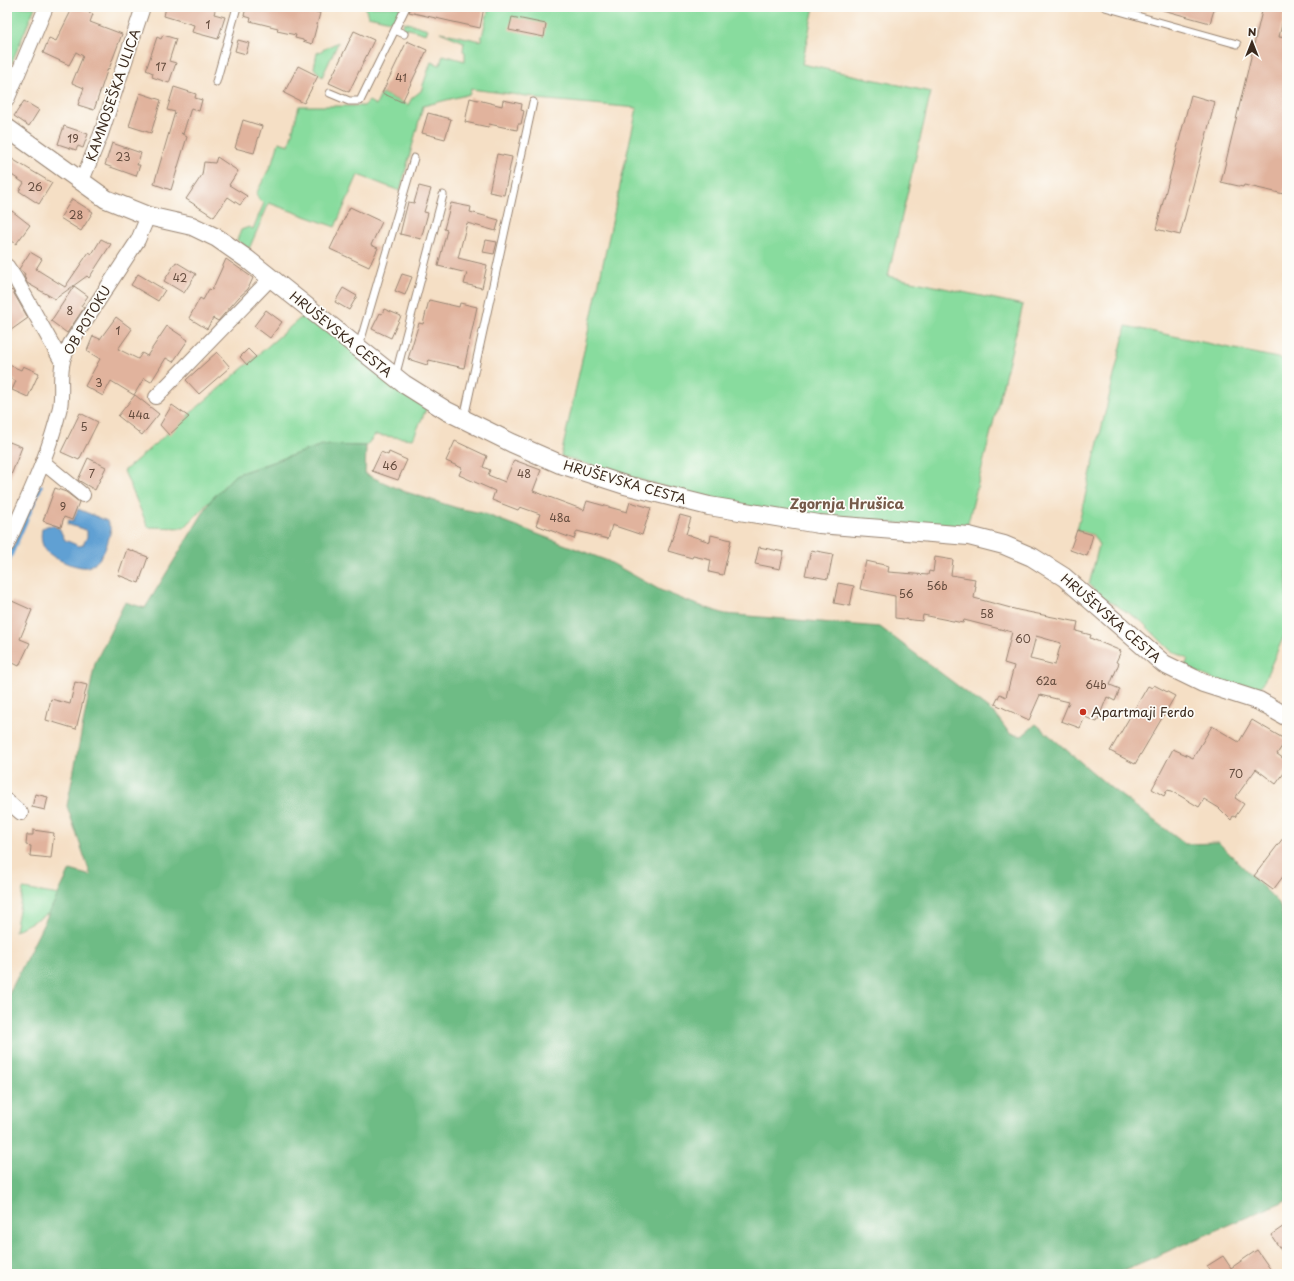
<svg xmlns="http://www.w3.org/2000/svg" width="1294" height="1281" font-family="'Playpen Sans',sans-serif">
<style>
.green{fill:#88dc9e;stroke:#62835e}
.forest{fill:#6ebc85;stroke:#547352}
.water{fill:#61a0d3;stroke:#4e6578}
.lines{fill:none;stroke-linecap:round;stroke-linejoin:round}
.stream{stroke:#61a0d3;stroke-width:4}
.building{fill:#e1b39d;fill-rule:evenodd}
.service-casing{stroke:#988472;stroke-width:9}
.minor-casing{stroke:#988472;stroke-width:16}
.tertiary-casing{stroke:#988472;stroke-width:20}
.service{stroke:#fff;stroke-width:7}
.minor{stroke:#fff;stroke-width:14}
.tertiary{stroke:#fff;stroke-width:18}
.poi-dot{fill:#c8321e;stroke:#fdfcf7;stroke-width:1.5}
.labels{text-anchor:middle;stroke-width:3.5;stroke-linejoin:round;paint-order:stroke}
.number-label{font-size:11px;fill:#644c3e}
.street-label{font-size:13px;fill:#3b2a1e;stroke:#fdfcf7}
.poi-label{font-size:13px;fill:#3b2a1e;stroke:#fdfcf7;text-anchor:start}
.neighbourhood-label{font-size:14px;font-weight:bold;fill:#755a4a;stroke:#fdfcf7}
</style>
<rect width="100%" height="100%" fill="#fdfcf7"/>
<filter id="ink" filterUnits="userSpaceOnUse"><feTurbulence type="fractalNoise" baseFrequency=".025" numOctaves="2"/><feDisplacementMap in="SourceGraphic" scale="8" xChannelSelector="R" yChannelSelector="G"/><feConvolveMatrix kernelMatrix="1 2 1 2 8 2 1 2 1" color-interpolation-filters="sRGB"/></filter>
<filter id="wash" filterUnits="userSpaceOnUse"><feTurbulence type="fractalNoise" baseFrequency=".012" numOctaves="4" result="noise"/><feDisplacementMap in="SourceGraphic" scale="16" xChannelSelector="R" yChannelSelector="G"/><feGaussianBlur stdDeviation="0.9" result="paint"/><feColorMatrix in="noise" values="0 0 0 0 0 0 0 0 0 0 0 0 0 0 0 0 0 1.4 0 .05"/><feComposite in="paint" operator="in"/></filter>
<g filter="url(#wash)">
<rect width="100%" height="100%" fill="#f5dfc5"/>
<path class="green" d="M7 7H35L7 74Z
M365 7H402L395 22 368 16Z
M489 7H814L802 64 931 92 888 276 1023 305 967 527C896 523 824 521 755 508 689 495 625 476 561 456L637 108 537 99 535 97 471 89 470 94 423 106 400 191 358 175 335 227 269 203 249 249 237 240 241 230 249 227 253 229 264 203 259 200 256 194 274 159 279 142 289 145 299 106H364L369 101 376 105 382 93 408 105 412 98 421 91 431 62 440 65 443 55 465 61V52L463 51 464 42 440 32 481 41Z
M404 22 428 29 426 34 406 28 405 31 403 27Z
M338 42V43L322 77 314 68 317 53Z
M305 314 427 407 413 439 375 435 366 446 322 445 235 475 184 528 148 527 124 471Z
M1126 326 1287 360V629L1260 690C1238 692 1205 676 1185 666L1188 659 1170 650 1141 621 1103 597 1089 585 1099 545 1093 535 1077 530Z
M23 889 77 898 15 931Z"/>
<path class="forest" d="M322 445 366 446 365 474 403 491 457 508 482 513 608 561 660 590 692 603 725 614 880 627 995 714 1010 734 1022 736 1036 724 1111 788 1185 844 1219 843 1279 903 1287 934V1200L1115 1274H1038L1033 1270 1023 1274H7V998L70 870 91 876 67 806 95 663 125 602 145 608 211 500 235 475Z"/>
<path class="water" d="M78 509 107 521 111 529C108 543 103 563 87 567 82 568 73 565 69 564 51 557 38 550 42 529 48 524 52 525 59 528L65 540 79 546 83 545 87 537V531C81 527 74 527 67 524L69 520 73 521Z"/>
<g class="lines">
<path class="stream" d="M7 564 41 486"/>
</g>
<g id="blocks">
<path class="building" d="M73 7H78L93 14 90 22 122 34 109 69 108 68 94 110 78 105 84 88 72 83 83 56 76 52 69 65 43 53 49 38 56 41Z
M166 7H216L214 14 225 17 218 39 192 32 194 25 164 16Z
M246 7H306L305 9 320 13 312 44 303 41V40L295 38 296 35 277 31 278 28 250 21 251 18 244 16Z
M411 7H484L480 28 409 12Z
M1164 7H1215L1210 23 1163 10Z
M1263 7H1286L1279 37 1287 38V180L1284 194 1244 185 1243 187 1221 182Z
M512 17 546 24 544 37 509 30Z
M354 31 374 40 349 92 329 83Z
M163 35 176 39 169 61 176 63 169 83 152 77 153 73 146 70 157 37 161 39Z
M238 40 249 43 246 54 235 51Z
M407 41 427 50 402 102 382 93Z
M298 66 318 76 304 103 284 93Z
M174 87 196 94 195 98 202 100 199 111 191 108 183 134 181 133 187 137 171 190 154 184 175 112 167 110Z
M140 93 161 100 151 133 129 126Z
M1191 95 1215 102 1180 235 1156 229Z
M470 98 502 106 503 100 522 104 521 110 524 111 521 124H518L517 130 489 124 488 127 465 122Z
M24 101 39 110 29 126 14 116Z
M428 113 451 119 445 139 422 133Z
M243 120 262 126 254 153 235 148Z
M64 126 88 134 83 148 78 146 76 150 58 144Z
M112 143 141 153 137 165H140L136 176 105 165Z
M497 154 512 157 504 195 489 192Z
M7 156 52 183 39 204 19 191 24 183 7 172Z
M217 157 238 171 229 185 247 196 240 205 228 197 214 217 186 199 202 175 204 162 215 163Z
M419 186 431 189 424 212 428 213 421 239 400 234 408 202 414 203Z
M72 199 93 212 81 231 60 218Z
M451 203 471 207 470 212 499 220 496 231 467 223 458 258 487 265 482 288 464 284 467 273 438 266 447 230 444 229Z
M350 207 382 222 371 245 378 248 369 267 330 249Z
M12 211 30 225 16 244 7 237V217Z
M101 239 111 244 89 278 87 276 55 299 27 283 24 276 25 274 19 269 30 252 42 259 36 269 65 287 89 252 92 254Z
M486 240 497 242 494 254 483 252Z
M226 259 253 278 248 289 239 297 218 321 213 318 207 329 189 318 200 298 203 300 209 289 212 290Z
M176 262 196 274 184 293 164 281Z
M138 274 165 290 158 301 131 285Z
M402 274 412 277 405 295 395 291Z
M74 286 88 296 81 306 84 308 67 333 51 321Z
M343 288 357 296 349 310 335 302Z
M12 290 28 318 7 333V293Z
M429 300 459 307 460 303 477 307 464 368 429 360 427 365 408 359 419 323 423 324Z
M384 309 401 316 391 338 372 329 380 313 382 314Z
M266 310 282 322 270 338 254 326Z
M116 317 132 329 118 349 138 359 142 353 147 356 167 326 188 340 173 362 166 358 151 382 144 378 134 395 111 381 103 396 85 386 100 359 87 351 93 336 100 339Z
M248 349 256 357 247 365 240 357Z
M217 352 230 367 199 394 186 380Z
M7 364 21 370 23 366 39 373 28 397 12 390 16 381 7 377Z
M135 395 159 414 142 435 118 416Z
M172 405 189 417 169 435 160 425Z
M80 413 98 422 79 460 61 452Z
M7 441 22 447 8 483H7Z
M455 441 487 456 483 467 490 470 488 475 505 482 514 460 541 470 533 491 584 510 587 501 627 512 630 502 651 508 642 535 612 525 608 539 577 531 574 539 536 525 540 514 520 507 518 510 492 500 495 491 459 475 462 468 446 461Z
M381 452 388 455 389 452 407 460 398 480 372 471Z
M88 458 106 467 95 490 78 480Z
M55 488 66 492 79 502 72 520 64 517 61 527 43 521Z
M680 515 691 518 686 534 710 542 711 535 731 540 723 575 709 572 711 560 693 556 692 558 668 551Z
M1077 530 1093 535 1087 556 1070 550Z
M759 547 784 552 780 569 755 564Z
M127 549 148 557 139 583 118 575Z
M811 550 833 554 828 579 805 575Z
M935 557 953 560 951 575 975 579 974 585 976 586 974 598 1018 610 1078 622 1076 631 1091 635 1090 638 1121 651 1116 662 1119 663 1110 685 1120 689 1115 701 1107 697 1097 722 1085 717 1080 728 1061 721 1069 702 1040 695 1029 720 995 704 1000 694 1006 697 1014 666 1004 663 1012 632 964 620 963 623 923 615 922 621 895 618V596L860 589 866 561 889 566 888 572 928 575 929 571 933 572ZM1036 636 1061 643 1055 665 1030 659Z
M838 583 854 586 850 606 834 603Z
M12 601 32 610 20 639 30 643 19 666 7 660V613Z
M75 682 87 685 76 729 46 720 51 699 70 704Z
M1154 685 1175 696 1135 764 1110 751 1148 686 1152 688Z
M1252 720 1286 740 1277 754 1287 761V769L1276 784 1256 769 1235 798 1244 804 1235 817 1233 816 1231 820 1219 808 1204 799 1199 807 1172 791 1167 790 1164 796 1152 789 1173 749 1193 758 1212 726 1239 742Z
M35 794 48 797 45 810 32 807Z
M33 830 54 833 51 858 30 856 31 846 26 845 27 835H33Z
M1287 833V871L1273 890 1254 876Z
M1287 1224V1259L1271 1235Z
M1257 1250 1271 1270 1264 1274H1213L1207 1266 1223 1256 1231 1268Z"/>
</g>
</g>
<g filter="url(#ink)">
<use href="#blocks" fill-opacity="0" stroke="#988472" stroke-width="1"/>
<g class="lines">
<defs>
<path id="service" d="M1105 7 1237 44
M395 30 404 34
M216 82 237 7
M330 93 349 101H360L406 7
M359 346 414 158
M395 377 443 195
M464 418 533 102"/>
<path id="minor" d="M7 100 46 7
M81 183 101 134 143 7
M7 266 15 278 62 362
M156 397 271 278
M44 463 83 495
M7 545C27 499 49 455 60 407 63 392 59 375 63 361 64 355 68 349 70 344L138 240 148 216
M7 801 21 813"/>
<path id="tertiary" d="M7 128 106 199 148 216 192 226 217 238 247 259 404 384 447 411 512 443 560 464 625 485 709 506 819 524 969 536 1004 545 1032 557 1064 577 1164 664 1203 683 1259 701 1287 717"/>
</defs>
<use href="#service" class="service-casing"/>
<use href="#minor" class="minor-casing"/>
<use href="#tertiary" class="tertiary-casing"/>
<use href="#service" class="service"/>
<use href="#minor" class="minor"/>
<use href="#tertiary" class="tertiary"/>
</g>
</g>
<circle class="poi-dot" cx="1083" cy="712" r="4"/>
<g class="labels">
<g class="number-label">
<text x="208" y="29">1</text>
<text x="161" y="71">17</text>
<text x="401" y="82">41</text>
<text x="73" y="143">19</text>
<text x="123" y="161">23</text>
<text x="35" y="191">26</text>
<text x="76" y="219">28</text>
<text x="180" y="282">42</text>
<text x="70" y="315">8</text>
<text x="118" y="335">1</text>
<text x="99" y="387">3</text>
<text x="139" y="419">44a</text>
<text x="84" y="431">5</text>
<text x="390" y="470">46</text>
<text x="92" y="478">7</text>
<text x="524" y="478">48</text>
<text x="63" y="511">9</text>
<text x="560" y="522">48a</text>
<text x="937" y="590">56b</text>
<text x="906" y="598">56</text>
<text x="987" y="618">58</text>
<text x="1023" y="643">60</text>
<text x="1046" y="685">62a</text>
<text x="1096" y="689">64b</text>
<text x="1236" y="778">70</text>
</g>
<g class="street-label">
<text transform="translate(113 95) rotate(-71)" y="5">KAMNOSEŠKA ULICA</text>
<text transform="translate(87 320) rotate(-59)" y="5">OB POTOKU</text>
<text transform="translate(341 334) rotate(39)" y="5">HRUŠEVSKA CESTA</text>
<text transform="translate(625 482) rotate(16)" y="5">HRUŠEVSKA CESTA</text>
<text transform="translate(1111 618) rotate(41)" y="5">HRUŠEVSKA CESTA</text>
</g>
<g class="poi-label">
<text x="1091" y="717">Apartmaji Ferdo</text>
</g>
<g class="neighbourhood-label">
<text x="847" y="509">Zgornja Hrušica</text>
</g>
</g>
<rect width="1294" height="1281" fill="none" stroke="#fdfcf7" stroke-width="24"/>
<g transform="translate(1252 42)" stroke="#fdfcf7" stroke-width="3" paint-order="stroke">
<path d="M0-3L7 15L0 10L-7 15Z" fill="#3b2a1e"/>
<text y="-6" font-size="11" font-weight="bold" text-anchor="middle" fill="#3b2a1e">N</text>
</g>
</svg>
